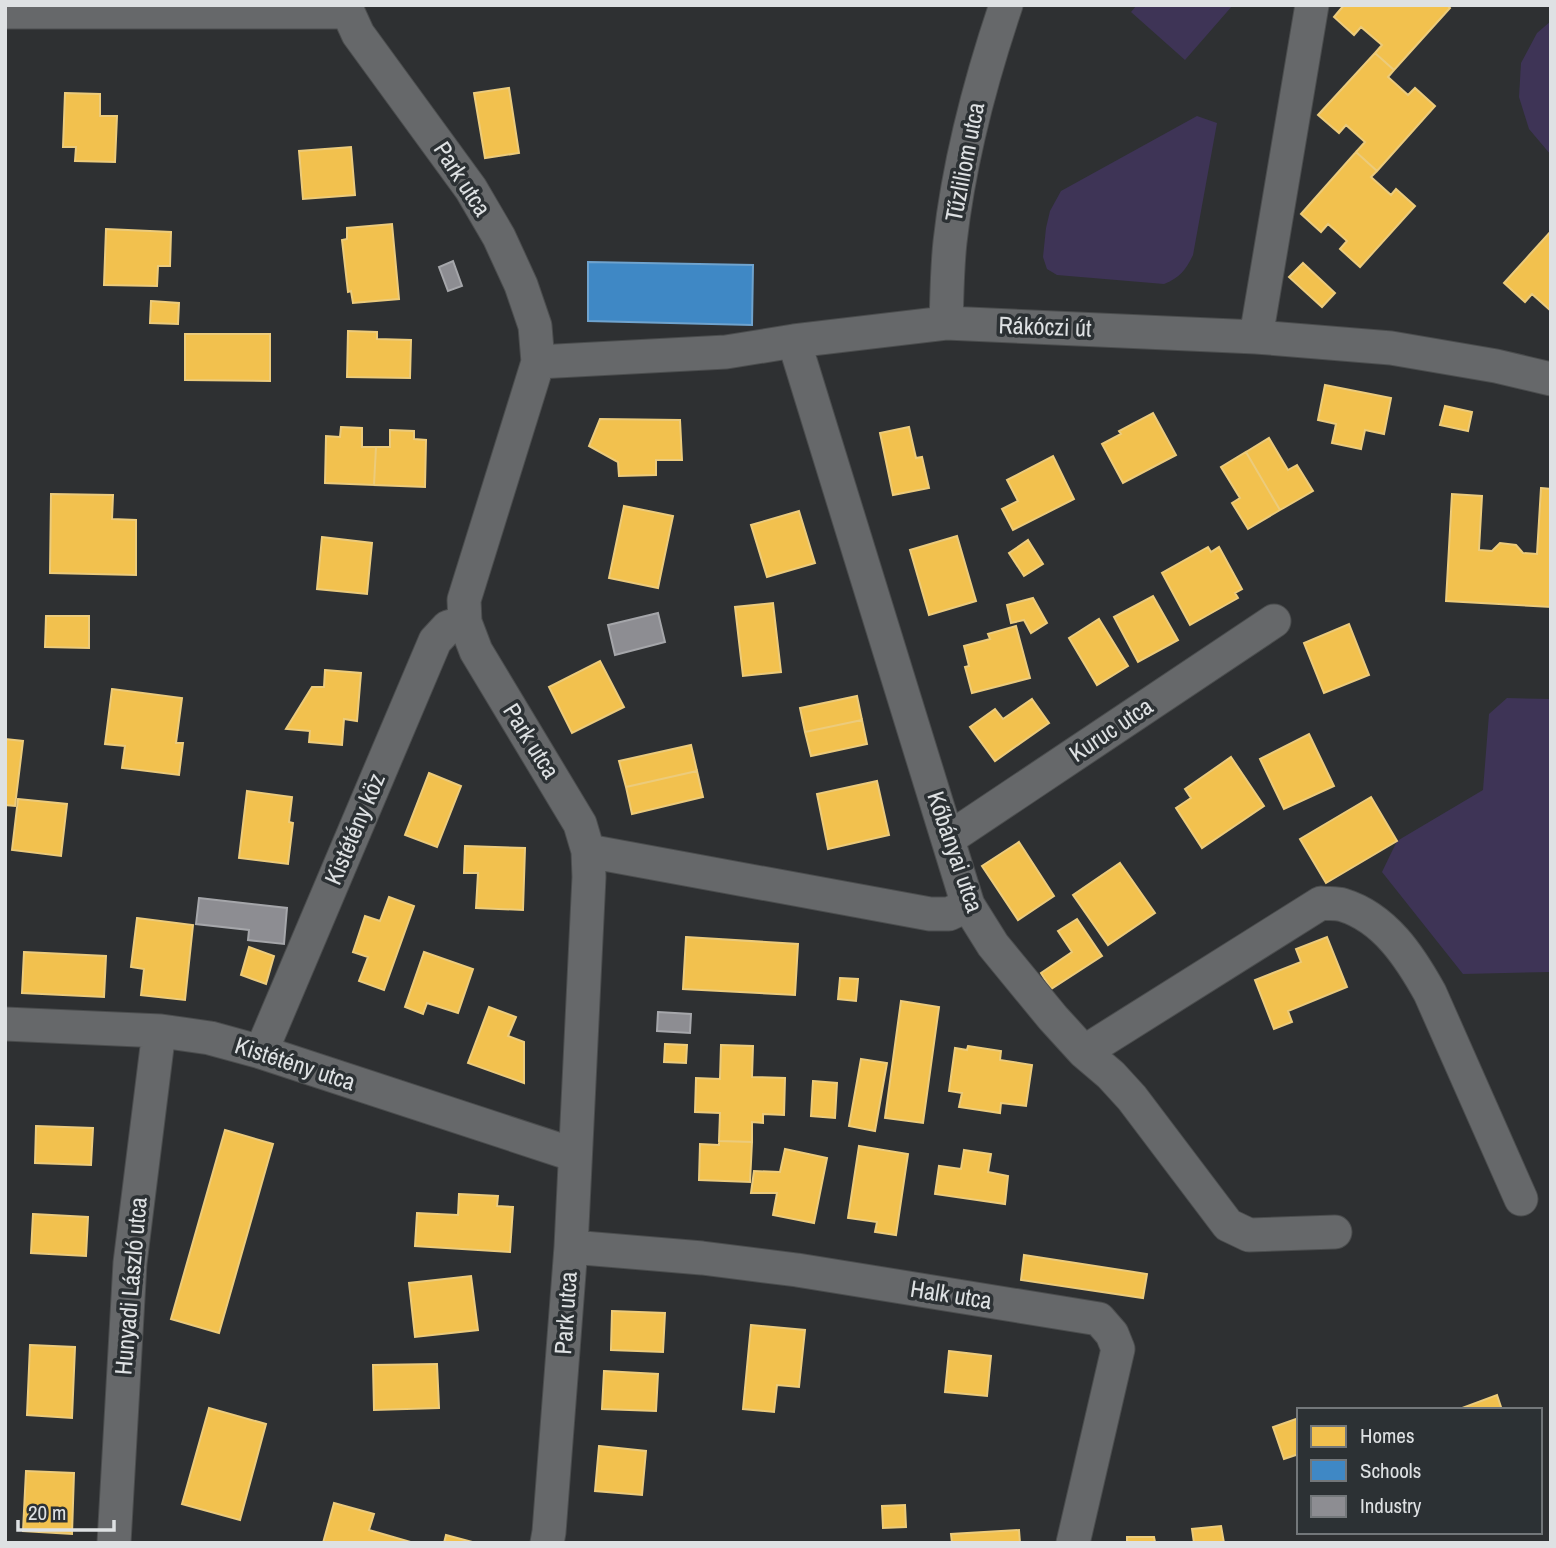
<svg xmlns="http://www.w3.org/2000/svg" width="1556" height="1548" font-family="'Archivo Narrow',sans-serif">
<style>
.green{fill:#3e3456}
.homes{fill:#f2c14e;stroke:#eccb7b;stroke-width:2}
.schools{fill:#3f88c5;stroke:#6fa3ce;stroke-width:2}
.industry{fill:#8d8d92;stroke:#a5a6aa;stroke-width:2}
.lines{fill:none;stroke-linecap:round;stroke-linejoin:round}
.minor-casing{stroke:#4b4d4e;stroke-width:35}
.minor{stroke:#66686a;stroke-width:33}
.labels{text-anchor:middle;stroke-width:7;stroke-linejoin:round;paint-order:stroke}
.street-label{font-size:24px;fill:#dee1e3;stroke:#2c3134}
</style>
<rect width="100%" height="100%" fill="#2e3032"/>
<path class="green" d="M1137 5H1233L1185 60 1131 12Z
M1551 21V155L1529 129 1519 97 1521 63 1537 33Z
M1197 116 1217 123 1193 255C1186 270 1179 278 1164 284L1057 275 1047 269 1043 257 1046 228 1050 211 1061 191Z
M1507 698 1551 699V972L1463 974 1382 872 1397 841 1483 790 1489 714Z"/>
<path class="homes" d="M1344 5H1447L1450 8 1394 70 1375 53 1382 45 1361 27 1354 35 1334 17Z
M1375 53 1394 70 1388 77 1408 95 1415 88 1435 106 1377 171 1356 152 1365 142 1346 125 1339 133 1318 115Z
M509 88 519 153 485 158 474 93Z
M65 93 100 94V116H117L115 162 75 161 76 147H63Z
M351 147 355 195 303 199 299 151Z
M1356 152 1377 171 1371 177 1391 195 1396 189 1415 206 1360 267 1340 249 1347 241 1328 224 1321 232 1301 214Z
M392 224 399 299 353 303 351 291 348 292 342 240 347 239V228Z
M106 229 171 232 170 266H158L157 286 104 285Z
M1551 231V311L1532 294 1525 302 1504 283Z
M1303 263 1335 293 1322 307 1289 277Z
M151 301 179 303 178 324 150 323Z
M348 331 377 332V339L411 340 410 378 347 377Z
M185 334H270V381L185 380Z
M1325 385 1391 398 1384 434 1365 430 1361 449 1332 443 1336 424 1318 420Z
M1445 406 1472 412 1468 431 1440 425Z
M1153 413 1176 455 1123 483 1102 444 1121 434 1119 431Z
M600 419 680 420 682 460H656V475L619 476 618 462 589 446Z
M341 427 362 428V447H376L374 485 325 483 326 436 340 437Z
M909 427 916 458 922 457 929 488 893 495 880 433Z
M390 430 414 431V439L426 440 425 487 374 485 376 447H390Z
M1269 438 1288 470 1297 465 1313 491 1280 510 1246 452Z
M1246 452 1280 510 1248 529 1232 503 1240 498 1221 467Z
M1053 456 1074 499 1013 530 1002 509 1018 501 1007 480Z
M1541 488 1551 489V607L1446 601 1452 494 1482 496 1479 550 1492 551 1500 543 1516 545 1523 553 1537 554Z
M51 494 113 495 112 519 136 520V575L50 573Z
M624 506 673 516 658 588 609 578Z
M799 511 815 563 767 577 751 525Z
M957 536 976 601 929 615 910 550Z
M322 537 372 543 367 594 317 589Z
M1028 540 1043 564 1024 576 1009 553Z
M1208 547 1211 552 1219 547 1242 589 1235 593 1238 598 1190 625 1162 573Z
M1153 596 1178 640 1138 662 1114 617Z
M1033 598 1047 623 1031 633 1024 620 1011 623 1007 605Z
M773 603 781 672 743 676 735 607Z
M46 616H89V648L45 647Z
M1099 619 1128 666 1097 685 1069 638Z
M1349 624 1369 675 1324 693 1304 643Z
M1016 626 1030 678 972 693 965 667 969 666 964 646 990 639 988 634Z
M600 661 624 707 572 733 549 687Z
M325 670 361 673 357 721 344 719 342 745 309 742 310 731 286 729 312 687H324Z
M112 689 182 698 176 743H183L179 775 122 768 125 746 105 744Z
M857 696 862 720 805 732 800 708Z
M1032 699 1049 723 995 761 970 727 995 709 1003 719Z
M862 720 867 744 811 756 805 732Z
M1309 734 1334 786 1284 809 1260 759Z
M5 739 23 741 15 806 5 805Z
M691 745 697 771 626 787 619 761Z
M1231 757 1264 806 1202 848 1176 808 1191 798 1185 789Z
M697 771 703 797 632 814 626 787Z
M429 773 461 786 437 847 405 835Z
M877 781 889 835 828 849 817 794Z
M247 791 292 797 289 822 293 823 288 864 239 858Z
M1371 797 1397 841 1326 883 1300 839Z
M18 799 67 804 61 856 12 850Z
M1019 842 1054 896 1018 920 982 866Z
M465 846 525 848 523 910 476 908 478 873H464Z
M1120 863 1155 913 1108 945 1073 895Z
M389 897 414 906 384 990 359 981 368 957 353 952 365 916 380 921Z
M137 918 193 925 185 1000 141 995 144 969 131 967Z
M1077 919 1102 956 1051 989 1041 973 1072 952 1058 931Z
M686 937 798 944 795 995 683 989Z
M1327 937 1347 987 1288 1011 1292 1022 1274 1029 1255 980 1301 962 1296 949Z
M249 947 274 956 266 984 241 975Z
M24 952 106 956 104 997 22 993Z
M424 952 473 969 458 1013 427 1003 423 1014 405 1007Z
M840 978 858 979 856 1001 838 999Z
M901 1001 939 1007 923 1123 885 1118Z
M489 1007 516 1017 508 1036 524 1042V1083L468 1063Z
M665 1044 687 1045 686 1063 664 1062Z
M721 1045 753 1046 752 1077 785 1078 784 1115 763 1114V1123L752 1122V1142L719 1141 720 1113 695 1112 696 1078 720 1079Z
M968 1046 1001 1051 1000 1060 1032 1065 1026 1106 1001 1103 1000 1113 959 1107 962 1093 949 1091 955 1048 967 1050Z
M861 1059 887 1063 875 1131 849 1126Z
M813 1081 837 1083 835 1118 811 1116Z
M36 1126 93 1128 91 1165 35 1163Z
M225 1130 273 1144 219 1333 171 1319Z
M719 1141 752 1142 750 1182 699 1180 700 1144 719 1145Z
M859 1146 908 1154 896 1235 875 1232 877 1222 848 1218Z
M785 1149 827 1158 814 1223 773 1215 777 1193H751L754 1171 780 1172Z
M964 1150 991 1154 988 1172 1008 1176 1005 1204 935 1194 939 1166 961 1169Z
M459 1194 498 1196 497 1206 513 1207 510 1252 415 1246 417 1213 458 1215Z
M33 1214 88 1217 86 1256 31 1253Z
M1024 1255 1147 1274 1143 1298 1021 1280Z
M471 1276 478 1330 415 1337 409 1283Z
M612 1311 665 1313 663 1352 611 1350Z
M751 1325 805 1330 799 1387 777 1385 774 1412 743 1409Z
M30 1345 75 1347 72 1418 27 1415Z
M949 1351 991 1356 987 1396 945 1392Z
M437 1364 439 1408 374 1410 373 1365Z
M604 1371 658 1374 656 1411 602 1409Z
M1497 1395 1502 1410H1463L1462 1408Z
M209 1408 266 1424 240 1520 182 1504Z
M1299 1418V1454L1284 1459 1273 1427Z
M599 1446 646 1451 642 1495 595 1491Z
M26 1471 74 1473 72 1534 23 1531Z
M334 1503 374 1514 369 1530 414 1543H323Z
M905 1505 906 1527 883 1528 882 1506Z
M1221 1526 1224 1543H1194L1192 1529Z
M1019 1530 1020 1543H952L951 1534Z
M446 1535 476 1543H444Z
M1127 1537H1154L1155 1542H1178V1543H1099L1127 1542Z"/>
<path class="schools" d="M588 262 753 265 752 325 588 321Z"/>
<path class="industry" d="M453 261 462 286 448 291 439 267Z
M658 613 665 642 615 655 608 625Z
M199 898 287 908 284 944 248 940 249 930 196 924Z
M658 1012 691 1014 690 1033 657 1031Z"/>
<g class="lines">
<defs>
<path id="minor" d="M347 5 348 12 358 34 471 189 499 237 521 285 535 326 538 362 464 600 465 622 476 651 580 824 588 851 589 877 571 1247 549 1532 547 1543
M5 12H348
M946 323C947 296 947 269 950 242 959 161 980 82 1006 5
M1256 337 1312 5
M794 341 968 905 993 945 1053 1018 1084 1052 1111 1075 1132 1098 1228 1225 1249 1235 1335 1232
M538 362 726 352 794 341 946 323 1256 337 1391 348 1496 366 1551 379
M948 839 1274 621
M588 851 930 914H949L968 905
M5 1024 161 1031 210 1038 261 1052 575 1155
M261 1052 435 641 448 627 465 622
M1084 1052 1321 903C1328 904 1336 903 1343 905 1385 918 1410 957 1430 993L1521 1199
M571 1247 702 1258 797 1270 1099 1319 1112 1334 1118 1349 1073 1543
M114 1543 130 1263 157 1047 161 1031"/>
</defs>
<use href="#minor" class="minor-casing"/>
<use href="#minor" class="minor"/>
</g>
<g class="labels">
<g class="street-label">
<text transform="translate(965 162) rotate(-79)" y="8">Tűzliliom utca</text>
<text transform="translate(462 179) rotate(57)" y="8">Park utca</text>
<text transform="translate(1045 327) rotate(2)" y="8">Rákóczi út</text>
<text transform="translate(1111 730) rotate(-34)" y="8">Kuruc utca</text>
<text transform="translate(531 741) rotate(58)" y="8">Park utca</text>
<text transform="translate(355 829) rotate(-67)" y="8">Kistétény köz</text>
<text transform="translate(955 852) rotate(71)" y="8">Kőbányai utca</text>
<text transform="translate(295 1064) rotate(18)" y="8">Kistétény utca</text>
<text transform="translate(131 1286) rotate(-85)" y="8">Hunyadi László utca</text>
<text transform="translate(951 1295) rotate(9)" y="8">Halk utca</text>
<text transform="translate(566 1313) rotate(-86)" y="8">Park utca</text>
</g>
</g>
<rect width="1556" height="1548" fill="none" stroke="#dee1e3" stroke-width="14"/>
<rect x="1297" y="1408" width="245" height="126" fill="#2c3134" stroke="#73777a" stroke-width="2"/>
<rect x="1311" y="1426" width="35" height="21" fill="#f2c14e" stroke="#73777a" stroke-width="2"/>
<text x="1360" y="1443" font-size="21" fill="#dee1e3">Homes</text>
<rect x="1311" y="1460" width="35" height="21" fill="#3f88c5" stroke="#73777a" stroke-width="2"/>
<text x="1360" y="1478" font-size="21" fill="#dee1e3">Schools</text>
<rect x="1311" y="1496" width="35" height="21" fill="#8d8d92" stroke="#73777a" stroke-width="2"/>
<text x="1360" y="1513" font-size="21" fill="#dee1e3">Industry</text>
<path d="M18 1520v10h96v-10" fill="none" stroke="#dee1e3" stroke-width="3.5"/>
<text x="28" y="1520" font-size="21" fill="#dee1e3" stroke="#2c3134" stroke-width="5" paint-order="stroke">20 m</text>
</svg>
